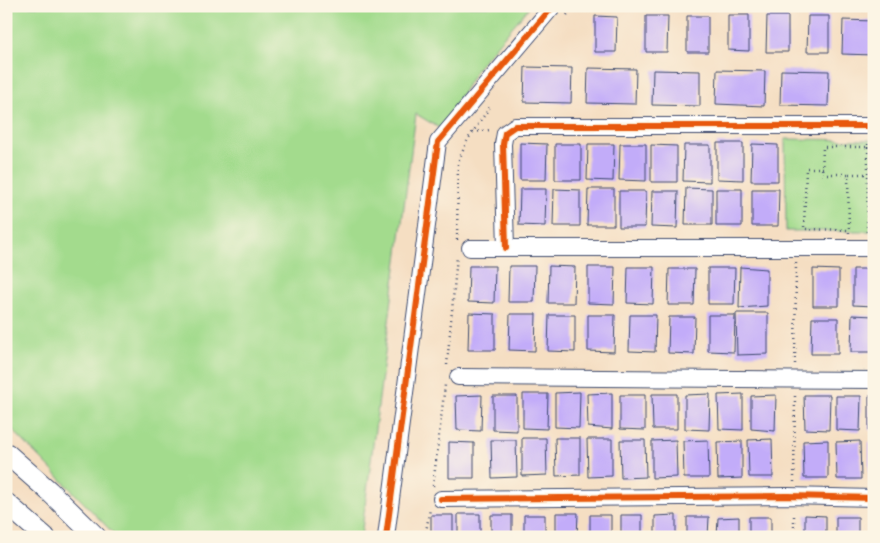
<svg xmlns="http://www.w3.org/2000/svg" width="880" height="543" font-family="Delius,sans-serif">
<style>
.green{fill:#a3db8d;stroke:#5f8576}
.building{fill:#c2acf9}
.lines{fill:none;stroke-linecap:round;stroke-linejoin:round}
.minor-casing{stroke:#3c496d;stroke-width:18}
.tertiary-casing{stroke:#3c496d;stroke-width:22}
.path{stroke:#3c496d;stroke-width:2.5;stroke-dasharray:1 4;stroke-linecap:butt}
.minor{stroke:#fff;stroke-width:16}
.tertiary{stroke:#fff;stroke-width:20}
.cycleway-casing{stroke:#fcf5e5;stroke-width:9}
.cycleway{stroke:#e8590c;stroke-width:6}
</style>
<rect width="100%" height="100%" fill="#fcf5e5"/>
<filter id="ink" filterUnits="userSpaceOnUse"><feTurbulence type="fractalNoise" baseFrequency=".02" numOctaves="2"/><feDisplacementMap in="SourceGraphic" scale="10" xChannelSelector="R" yChannelSelector="G"/><feConvolveMatrix kernelMatrix="1 2 1 2 8 2 1 2 1" color-interpolation-filters="sRGB"/></filter>
<filter id="wash" filterUnits="userSpaceOnUse"><feTurbulence type="fractalNoise" baseFrequency=".0096" numOctaves="4" result="noise"/><feDisplacementMap in="SourceGraphic" scale="20" xChannelSelector="R" yChannelSelector="G"/><feGaussianBlur stdDeviation="1.12" result="paint"/><feColorMatrix in="noise" values="0 0 0 0 0 0 0 0 0 0 0 0 0 0 0 0 0 1.4 0 .05"/><feComposite in="paint" operator="in"/></filter>
<g filter="url(#wash)">
<rect width="100%" height="100%" fill="#f5dec2"/>
<path class="green" d="M6 6H530L478 67 441 129 416 114 361 537H117L6 423Z
M785 139 874 140V231H786Z"/>
<g id="blocks">
<path class="building" d="M728 15H749V51L728 50Z
M595 16 617 17 616 52H595Z
M646 16H668L667 52H646Z
M687 16H708V52H687Z
M767 16H788V52H766Z
M808 16H829V52H807Z
M843 20 874 21V55L842 54Z
M525 67 572 68 571 103 524 102Z
M588 68 636 69 635 104 587 103Z
M653 70 700 71V106L652 105Z
M717 70 765 71 764 106 716 104Z
M781 70 829 71 828 106 780 105Z
M520 143 547 144 546 180H520Z
M717 143H743V180L717 179Z
M555 144H581V180H555Z
M588 144H614L613 181 587 180Z
M620 144H646V181L619 180Z
M752 144 778 145V181H751Z
M651 145 677 146V182H651Z
M684 145H710V182L683 181Z
M686 188 712 189V225H685Z
M520 189H546L545 226 519 225Z
M554 189 580 190V226H553Z
M588 189H614V225H587Z
M716 189H742V226H716Z
M752 189H779L778 226H752Z
M619 191H646L645 227H619Z
M652 191H678L677 228 651 227Z
M469 266H495L494 303 468 302Z
M509 266H535L534 302H508Z
M549 266 575 267 574 303H548Z
M588 267H615L614 304 588 303Z
M628 267H654L653 304 627 303Z
M740 267 767 269V306L739 308Z
M708 268H735L734 304H708Z
M669 269H695L694 305H668Z
M813 269 839 270V306H813Z
M853 269H874V306L853 305Z
M469 313 495 314V350H468Z
M736 313H768V354L737 355Z
M510 314H536L535 351 509 350Z
M549 315H575V352L548 351Z
M588 315H615L614 352 588 351Z
M630 315H656L655 352 629 351Z
M708 315H735L734 352 708 351Z
M852 315 874 316V352H851Z
M669 317H695L694 354 668 353Z
M812 318H838V354H811Z
M580 392 579 428 555 427V393Z
M612 393V429L588 427 587 394Z
M523 394H548L547 429 523 428Z
M652 394H677V429H653Z
M710 394 709 430 685 429V395Z
M743 394V430L719 429 718 395Z
M482 395 481 431 457 430 456 396Z
M620 395H645V430L620 429Z
M776 395 775 431 751 429V396Z
M804 395H830L829 430 805 429Z
M493 396H517V431L493 430Z
M836 396H861L860 431 836 430Z
M869 396H874V430H869Z
M522 438H546L547 475 522 476Z
M555 438H580V475L556 476Z
M587 439H612V476L588 477Z
M772 439 773 477H749L748 440Z
M491 440H516L517 477 492 478Z
M620 440H645L646 477 621 478Z
M676 440 677 477 652 478V441Z
M708 440 709 478H684L683 441Z
M828 440V478H804L803 441Z
M742 441V478L718 479 717 442Z
M860 441 861 479H837L836 442Z
M449 442 474 443V478H449Z
M874 442V480H869V443Z
M556 513H578L577 537H556Z
M458 514H480V537H458Z
M431 515H453V537H431Z
M491 515H512V537H491Z
M524 515H545V537H524Z
M590 515H611V537H590Z
M621 515H642V537H621Z
M676 515V537H655V516Z
M805 515 826 516V537H805Z
M687 517H709L708 537H687Z
M739 517V537H717L718 518Z
M749 517H771V537H749Z
M836 517H858V537H836Z
M870 517H874V537H870Z"/>
</g>
</g>
<g filter="url(#ink)">
<use href="#blocks" fill-opacity="0" stroke="#3c496d" stroke-width="1"/>
<g class="lines">
<defs>
<path id="minor" d="M470 248H874
M506 248 503 144 505 133 515 126H874
M458 377 874 380
M441 499 788 496 874 498
M386 537 438 142 553 6"/>
<path id="tertiary" d="M6 453 49 491 96 537
M6 503 45 537"/>
</defs>
<use href="#minor" class="minor-casing"/>
<use href="#tertiary" class="tertiary-casing"/>
<path class="path" d="M567 15 574 6
M473 132 490 130
M823 168H806L804 229 849 230
M848 174H822L823 147H868V142
M867 232 868 174H874
M849 233 848 174H868V147H874
M457 240 458 162 468 139 490 107
M795 364 796 262
M447 365 457 256
M794 482 795 395
M433 486 445 385
M425 537 430 509
M794 537V512"/>
<use href="#minor" class="minor"/>
<use href="#tertiary" class="tertiary"/>
<defs>
<path id="cycleway" d="M506 248 503 144 505 133 515 126H874
M441 499 788 496 874 498
M386 537 438 142 553 6"/>
</defs>
<use href="#cycleway" class="cycleway-casing"/>
<use href="#cycleway" class="cycleway"/>
</g>
</g>
<rect width="880" height="543" fill="none" stroke="#fcf5e5" stroke-width="25"/>
</svg>
